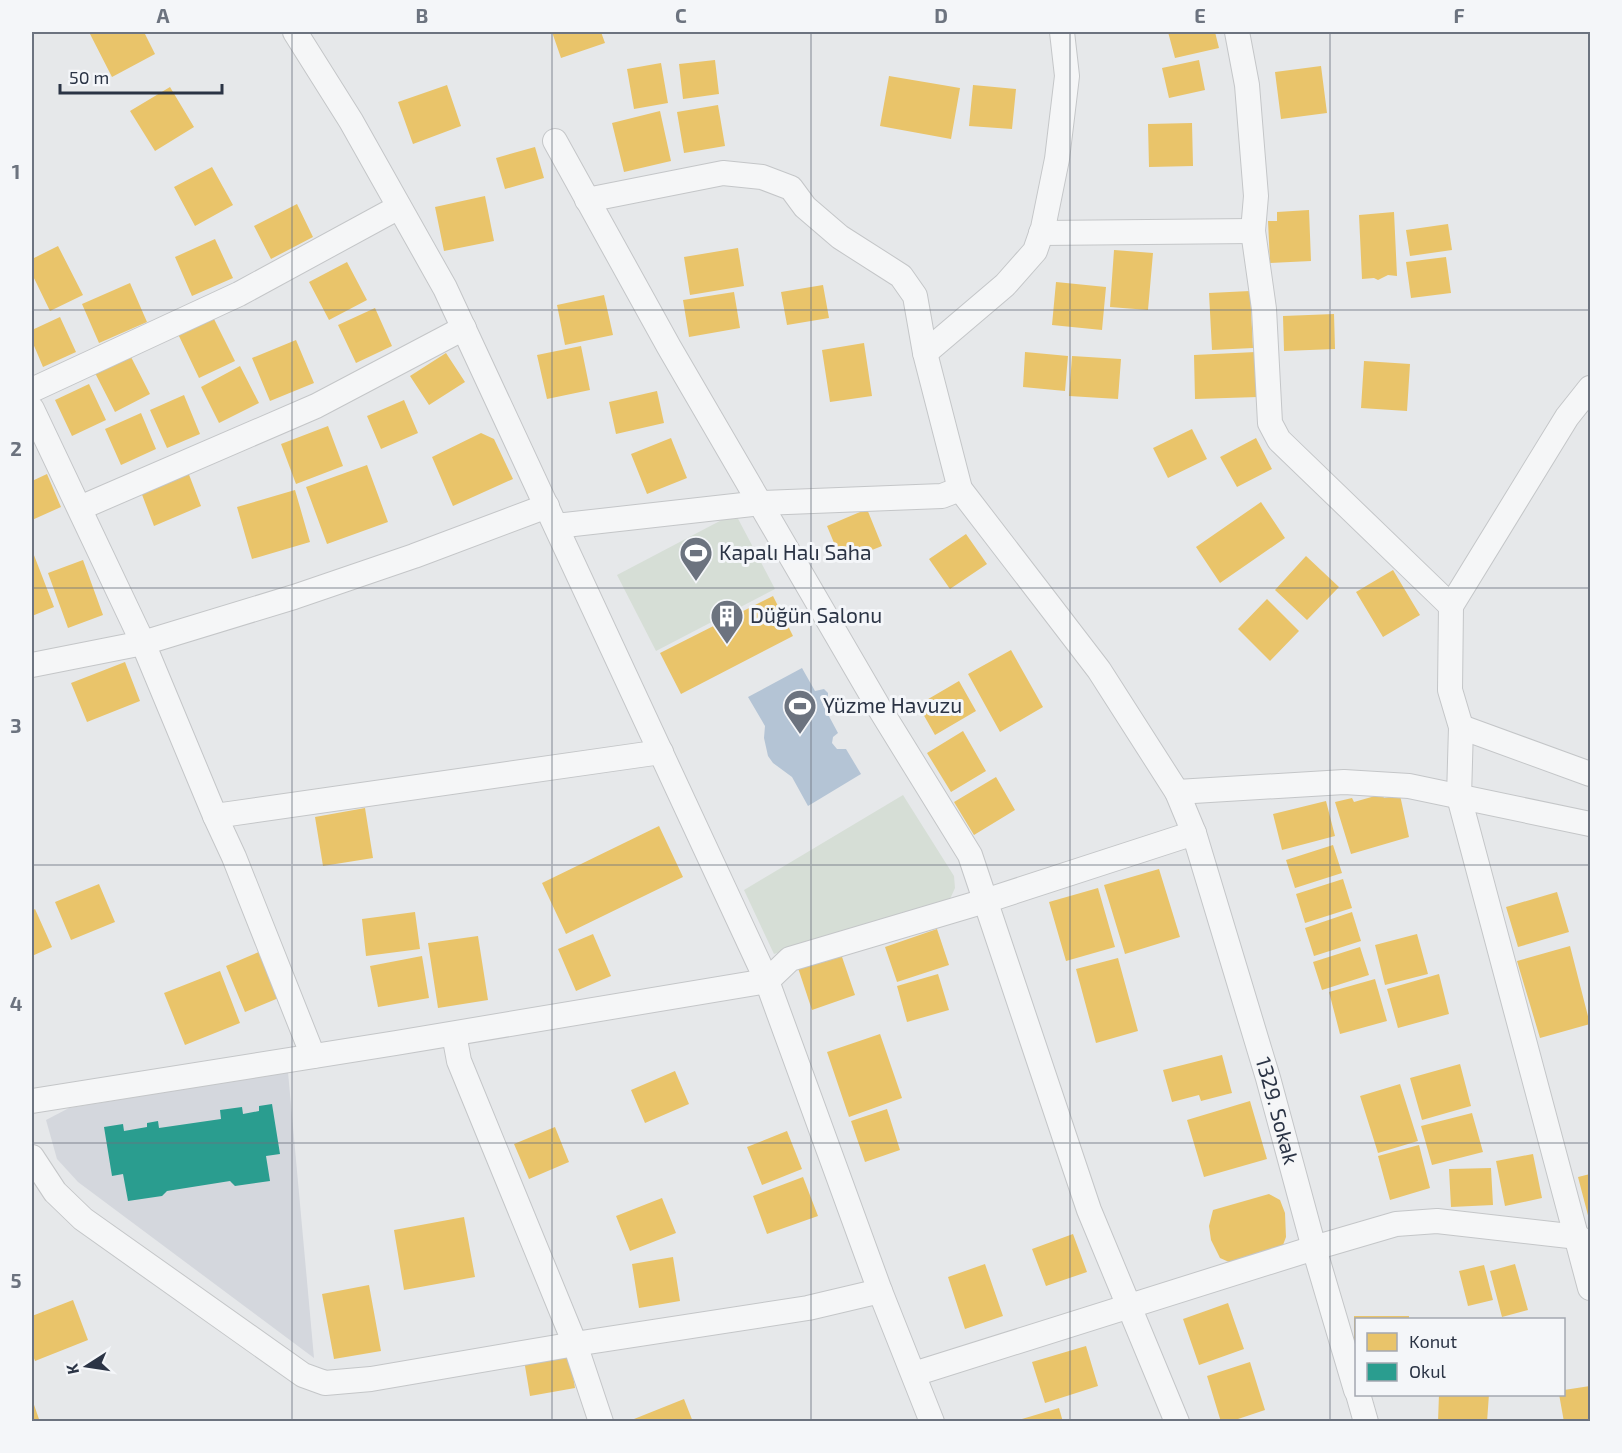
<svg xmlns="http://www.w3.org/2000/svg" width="1622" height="1453" font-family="'Exo 2',sans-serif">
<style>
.built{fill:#d4d7dd}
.green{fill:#d6ded6}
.water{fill:#b4c4d5}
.homes{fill:#e9c46a}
.schools{fill:#2a9d8f}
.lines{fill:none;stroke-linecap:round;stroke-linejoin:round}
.minor-casing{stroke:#c4c6c8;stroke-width:26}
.minor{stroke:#f5f6f7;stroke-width:24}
.grid{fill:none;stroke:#6c737f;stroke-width:1.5;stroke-opacity:0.55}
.labels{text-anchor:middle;stroke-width:6;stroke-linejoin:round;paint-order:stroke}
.poi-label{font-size:21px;fill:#2b3445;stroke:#f4f6f9;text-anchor:start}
.street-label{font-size:21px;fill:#2b3445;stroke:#f4f6f9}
.neatline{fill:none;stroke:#6c737f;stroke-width:2}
.grid-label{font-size:20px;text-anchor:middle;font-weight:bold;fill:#6c737f}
</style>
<rect width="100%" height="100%" fill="#e6e8ea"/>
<path class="built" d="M288 1072 314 1358 78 1182 57 1159 46 1120 69 1108Z"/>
<path class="green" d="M735 513 775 589 656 651 617 575Z
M903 795 954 876 955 888 950 899 774 954 744 890Z"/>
<path class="water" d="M802 668 815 691 824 689 828 693V697L823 705 838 733 833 737 832 743 837 749H846L861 774 808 806 792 777 773 763 768 756 764 738 765 726 748 697Z"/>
<path class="homes" d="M89 32H144L155 54 112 77Z
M552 32H601L605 43 561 58Z
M1168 32H1215L1219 48 1175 58Z
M715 60 719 94 683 99 679 64Z
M1199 60 1205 90 1169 98 1162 68Z
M661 63 668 103 634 109 627 69Z
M1321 66 1327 113 1281 119 1275 72Z
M889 76 960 88 951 139 880 126Z
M447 85 461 126 413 144 398 102Z
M973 85 1016 89 1012 129 969 126Z
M170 87 194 127 155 151 130 111Z
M718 105 725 146 684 153 677 112Z
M660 111 671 161 624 172 612 123Z
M1192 123 1193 166 1149 167 1148 124Z
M535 147 544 178 505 189 496 158Z
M212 167 233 205 195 226 174 187Z
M485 196 494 241 444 251 435 207Z
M297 204 313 237 271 259 254 226Z
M1309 210 1311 261 1270 263 1268 221H1277V212Z
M1394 212 1397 276 1388 275 1378 280 1374 278 1362 279 1359 215Z
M1448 224 1452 250 1410 256 1406 230Z
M215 239 233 278 192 296 175 257Z
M58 246 83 295 50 311 32 274V259Z
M738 248 744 286 690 295 684 257Z
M1114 250 1153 253 1148 310 1110 307Z
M1446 257 1451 293 1411 298 1406 262Z
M347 262 367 300 329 320 309 282Z
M1056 282 1106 287 1102 330 1052 325Z
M130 283 147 322 99 343 82 304Z
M823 285 829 318 787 325 781 292Z
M1250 291 1253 348 1212 350 1209 293Z
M734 292 740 328 689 337 683 300Z
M604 295 613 335 565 345 557 305Z
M375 308 392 346 356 363 338 325Z
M1334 314 1335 349 1284 351 1283 316Z
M60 317 76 352 43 367 32 341V330Z
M213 317 235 361 199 378 178 334Z
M296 340 314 383 270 401 252 358Z
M864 343 872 396 830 402 822 350Z
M581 346 590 390 547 399 537 355Z
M1025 352 1068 356 1065 391 1023 387Z
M1256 352 1258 397 1195 399 1194 355Z
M446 353 465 382 429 405 410 376Z
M130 355 150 394 115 412 95 373Z
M1072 356 1121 359 1118 399 1069 396Z
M1364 361 1410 364 1407 411 1361 408Z
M240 366 259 403 219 423 201 387Z
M89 384 106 420 72 436 55 400Z
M657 391 664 423 616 434 609 402Z
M184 395 200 434 167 448 150 410Z
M404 400 418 433 381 449 367 416Z
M141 413 156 449 121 465 105 429Z
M328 426 343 466 296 484 281 444Z
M1192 429 1207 459 1168 478 1153 448Z
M481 433 494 439 513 479 453 506 432 457Z
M671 438 687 478 647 494 631 454Z
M1256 438 1272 469 1237 487 1220 457Z
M367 465 388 522 327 544 306 487Z
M188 472 201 506 154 526 141 492Z
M47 474 61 507 32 520V481Z
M295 490 310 542 252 559 237 507Z
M1261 502 1285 538 1220 583 1196 547Z
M867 509 882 546 842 562 827 526Z
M966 534 987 564 950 589 929 559Z
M32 550 54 607 32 616Z
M1306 556 1339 587 1307 620 1275 590Z
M83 560 103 615 68 628 48 573Z
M1393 570 1420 615 1383 637 1356 592Z
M773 596 793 636 681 694 660 653Z
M1267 599 1299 631 1270 661 1238 629Z
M1011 650 1043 707 1000 732 968 674Z
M125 662 140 701 87 722 71 683Z
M959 681 976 711 935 735 918 705Z
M963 731 986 771 951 792 927 753Z
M996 777 1015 810 974 835 954 802Z
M1382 794 1384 798 1400 795 1409 837 1351 854 1335 802 1352 798 1354 802Z
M1326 801 1335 836 1282 850 1273 814Z
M365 808 373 858 323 866 315 817Z
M659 826 683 877 566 934 542 883Z
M1333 845 1342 873 1295 888 1286 860Z
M1159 869 1180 937 1125 954 1104 885Z
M1343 879 1352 908 1305 923 1296 894Z
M99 884 115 922 71 940 55 902Z
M1098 888 1115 947 1066 961 1049 902Z
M1557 892 1569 932 1518 947 1506 907Z
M35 909 52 947 32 956V911Z
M415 912 420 949 366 956 362 919Z
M1352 912 1361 941 1314 956 1305 928Z
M937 929 949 965 897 982 885 947Z
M593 934 611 976 576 991 558 949Z
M1417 934 1428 974 1385 985 1375 945Z
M478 936 488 1000 438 1008 428 943Z
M1570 946 1590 1024 1540 1038 1517 961Z
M1360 947 1369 975 1322 990 1313 962Z
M261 951 281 997 245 1012 226 966Z
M840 951 855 995 812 1010 797 965Z
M422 956 429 998 378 1007 370 966Z
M1118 958 1138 1031 1096 1043 1076 969Z
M220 971 240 1023 185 1045 164 993Z
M938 974 949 1010 907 1022 897 986Z
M1439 974 1449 1014 1398 1028 1387 989Z
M1375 979 1387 1021 1340 1034 1329 992Z
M880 1034 902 1098 849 1117 827 1052Z
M1222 1055 1232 1093 1201 1101 1199 1095 1172 1102 1163 1070Z
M1460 1064 1471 1106 1422 1120 1410 1078Z
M675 1071 689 1104 645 1123 631 1090Z
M1400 1084 1418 1141 1378 1153 1360 1096Z
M1250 1101 1267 1159 1204 1177 1187 1120Z
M887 1109 900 1150 865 1162 851 1121Z
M1472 1113 1483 1152 1432 1165 1421 1126Z
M555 1127 569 1162 529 1179 514 1144Z
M787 1131 802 1169 762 1185 747 1147Z
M1419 1145 1430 1188 1390 1200 1378 1156Z
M1533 1154 1542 1198 1505 1206 1496 1161Z
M1491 1168 1493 1205 1451 1207 1449 1169Z
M1590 1174V1223L1578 1177Z
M803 1177 818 1216 767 1234 753 1196Z
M1269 1194 1280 1200 1285 1213 1286 1237 1283 1245 1273 1251 1229 1262 1220 1258 1211 1240 1209 1226 1213 1210Z
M662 1198 676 1233 630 1251 616 1216Z
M464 1217 475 1277 404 1290 394 1230Z
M1073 1234 1087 1272 1046 1286 1032 1249Z
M673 1257 680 1301 639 1308 632 1264Z
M985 1264 1003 1316 965 1329 948 1277Z
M1515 1264 1528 1310 1502 1317 1490 1271Z
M1484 1265 1493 1300 1468 1306 1459 1271Z
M369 1285 381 1351 334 1359 322 1294Z
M73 1300 88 1340 35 1361 32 1353V1316Z
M1228 1303 1244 1349 1199 1365 1183 1319Z
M1354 1316H1409V1320H1356V1344H1354Z
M1086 1346 1098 1386 1045 1403 1032 1362Z
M569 1352 575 1388 530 1396 524 1360Z
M1250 1362 1265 1410 1229 1422H1221L1207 1376Z
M1590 1386V1422H1564L1559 1394H1564V1390Z
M1439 1394H1489L1487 1422H1438Z
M32 1399 40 1422H32Z
M684 1399 693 1422H629V1421Z
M1059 1408 1063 1422H1015V1421Z"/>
<path class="schools" d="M272 1104 280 1154 266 1156 270 1181 235 1186 230 1181 167 1191 162 1196 128 1201 123 1174 112 1176 104 1127 123 1124 124 1131 147 1127V1123L158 1121 159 1128 221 1119 220 1110 242 1107 243 1114 259 1111V1106Z"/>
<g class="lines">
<defs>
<g id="minor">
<path d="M295 32 351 121 445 288 767 981 880 1291 932 1422"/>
<path d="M1237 32 1247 85 1256 196 1253 231 1264 309 1270 423 1279 440 1451 606"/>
<path d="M555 141 669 347 878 706 970 855 1089 1210 1177 1422"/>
<path id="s1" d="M587 200 723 173 762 177 791 188 805 207 840 237 901 276 915 296 925 353 960 489 1099 670 1177 792 1194 833 1268 1078 1314 1248 1356 1390"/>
<path d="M1041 233 1253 231"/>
<path d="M925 353 1005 285 1035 251 1043 228 1057 159 1067 76 1062 32"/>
<path d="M1590 388 1567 417 1451 606 1450 690 1461 727 1459 797 1590 1288"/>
<path d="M32 390 239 294 399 207"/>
<path d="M32 409 143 643 215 816 234 857 313 1056"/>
<path d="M80 508 316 406 464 328"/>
<path d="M556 526 761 503 942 496 960 489"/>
<path d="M32 665 143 643 294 597 414 556 547 506"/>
<path d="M1461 727 1590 774"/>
<path d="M1177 792 1344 782 1409 786 1590 824"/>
<path d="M215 816 661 752"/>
<path d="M454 1034 459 1061 575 1344 601 1422"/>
<path d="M32 1101 396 1043 767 981 790 959 985 901 1194 833"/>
<path d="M32 1157 55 1192 83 1219 303 1375 325 1383 371 1379 575 1344 808 1308 880 1291"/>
<path d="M914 1374 1314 1248 1396 1224 1437 1221 1578 1237 1590 1245"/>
<path d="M1358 1394 1366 1422"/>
</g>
</defs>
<use href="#minor" class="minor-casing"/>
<use href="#minor" class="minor"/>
</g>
<path class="grid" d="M292 32V1422M552 32V1422M811 32V1422M1070 32V1422M1330 32V1422M32 310H1590M32 588H1590M32 865H1590M32 1143H1590"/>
<defs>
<symbol id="stadium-pin" viewBox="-11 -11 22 30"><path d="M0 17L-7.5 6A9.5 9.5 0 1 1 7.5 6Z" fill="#6c737f" stroke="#f4f6f9"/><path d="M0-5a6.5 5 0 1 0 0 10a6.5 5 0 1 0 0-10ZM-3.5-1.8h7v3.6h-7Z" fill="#fff"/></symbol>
<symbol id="building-pin" viewBox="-11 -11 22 30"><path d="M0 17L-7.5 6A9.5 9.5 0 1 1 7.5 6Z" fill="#6c737f" stroke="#f4f6f9"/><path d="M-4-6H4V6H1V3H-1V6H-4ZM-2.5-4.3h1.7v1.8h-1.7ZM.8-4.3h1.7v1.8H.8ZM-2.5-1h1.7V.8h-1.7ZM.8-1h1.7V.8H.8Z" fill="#fff"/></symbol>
</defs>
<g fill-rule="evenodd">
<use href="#stadium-pin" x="677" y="534" width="38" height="52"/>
<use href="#building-pin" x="708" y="597" width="38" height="52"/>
<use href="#stadium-pin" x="781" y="687" width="38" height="52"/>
</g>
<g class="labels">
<g class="poi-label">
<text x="719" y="560">Kapalı Halı Saha</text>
<text x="750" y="623">Düğün Salonu</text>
<text x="823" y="713">Yüzme Havuzu</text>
</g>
<g class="street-label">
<text dy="7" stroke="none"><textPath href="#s1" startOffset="1281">1329. Sokak</textPath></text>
</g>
</g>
<rect width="1622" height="1453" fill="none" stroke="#f4f6f9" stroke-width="66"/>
<rect x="1355" y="1318" width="210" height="78" fill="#f4f6f9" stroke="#a4a8b1" stroke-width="1.5"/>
<rect x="1367" y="1333" width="30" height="18" fill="#e9c46a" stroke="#a4a8b1" stroke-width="1.5"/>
<text x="1409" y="1348" font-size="18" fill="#2b3445">Konut</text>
<rect x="1367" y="1363" width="30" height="18" fill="#2a9d8f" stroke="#a4a8b1" stroke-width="1.5"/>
<text x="1409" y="1378" font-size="18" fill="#2b3445">Okul</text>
<g transform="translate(87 1366) rotate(258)" stroke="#f4f6f9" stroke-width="4.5" paint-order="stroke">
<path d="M0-4.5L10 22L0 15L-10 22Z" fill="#2b3445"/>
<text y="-9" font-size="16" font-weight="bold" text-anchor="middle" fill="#2b3445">K</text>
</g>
<path d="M60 84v9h162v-9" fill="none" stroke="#2b3445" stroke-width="3"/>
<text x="69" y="84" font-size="18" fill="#2b3445" stroke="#f4f6f9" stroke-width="4.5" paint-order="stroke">50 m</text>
<rect x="33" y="33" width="1556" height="1387" class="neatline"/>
<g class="grid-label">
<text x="163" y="23">A</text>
<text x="422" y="23">B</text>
<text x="681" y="23">C</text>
<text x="941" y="23">D</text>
<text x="1200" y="23">E</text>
<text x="1459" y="23">F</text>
<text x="16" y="179">1</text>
<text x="16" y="456">2</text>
<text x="16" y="733">3</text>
<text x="16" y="1011">4</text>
<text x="16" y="1288">5</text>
</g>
</svg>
